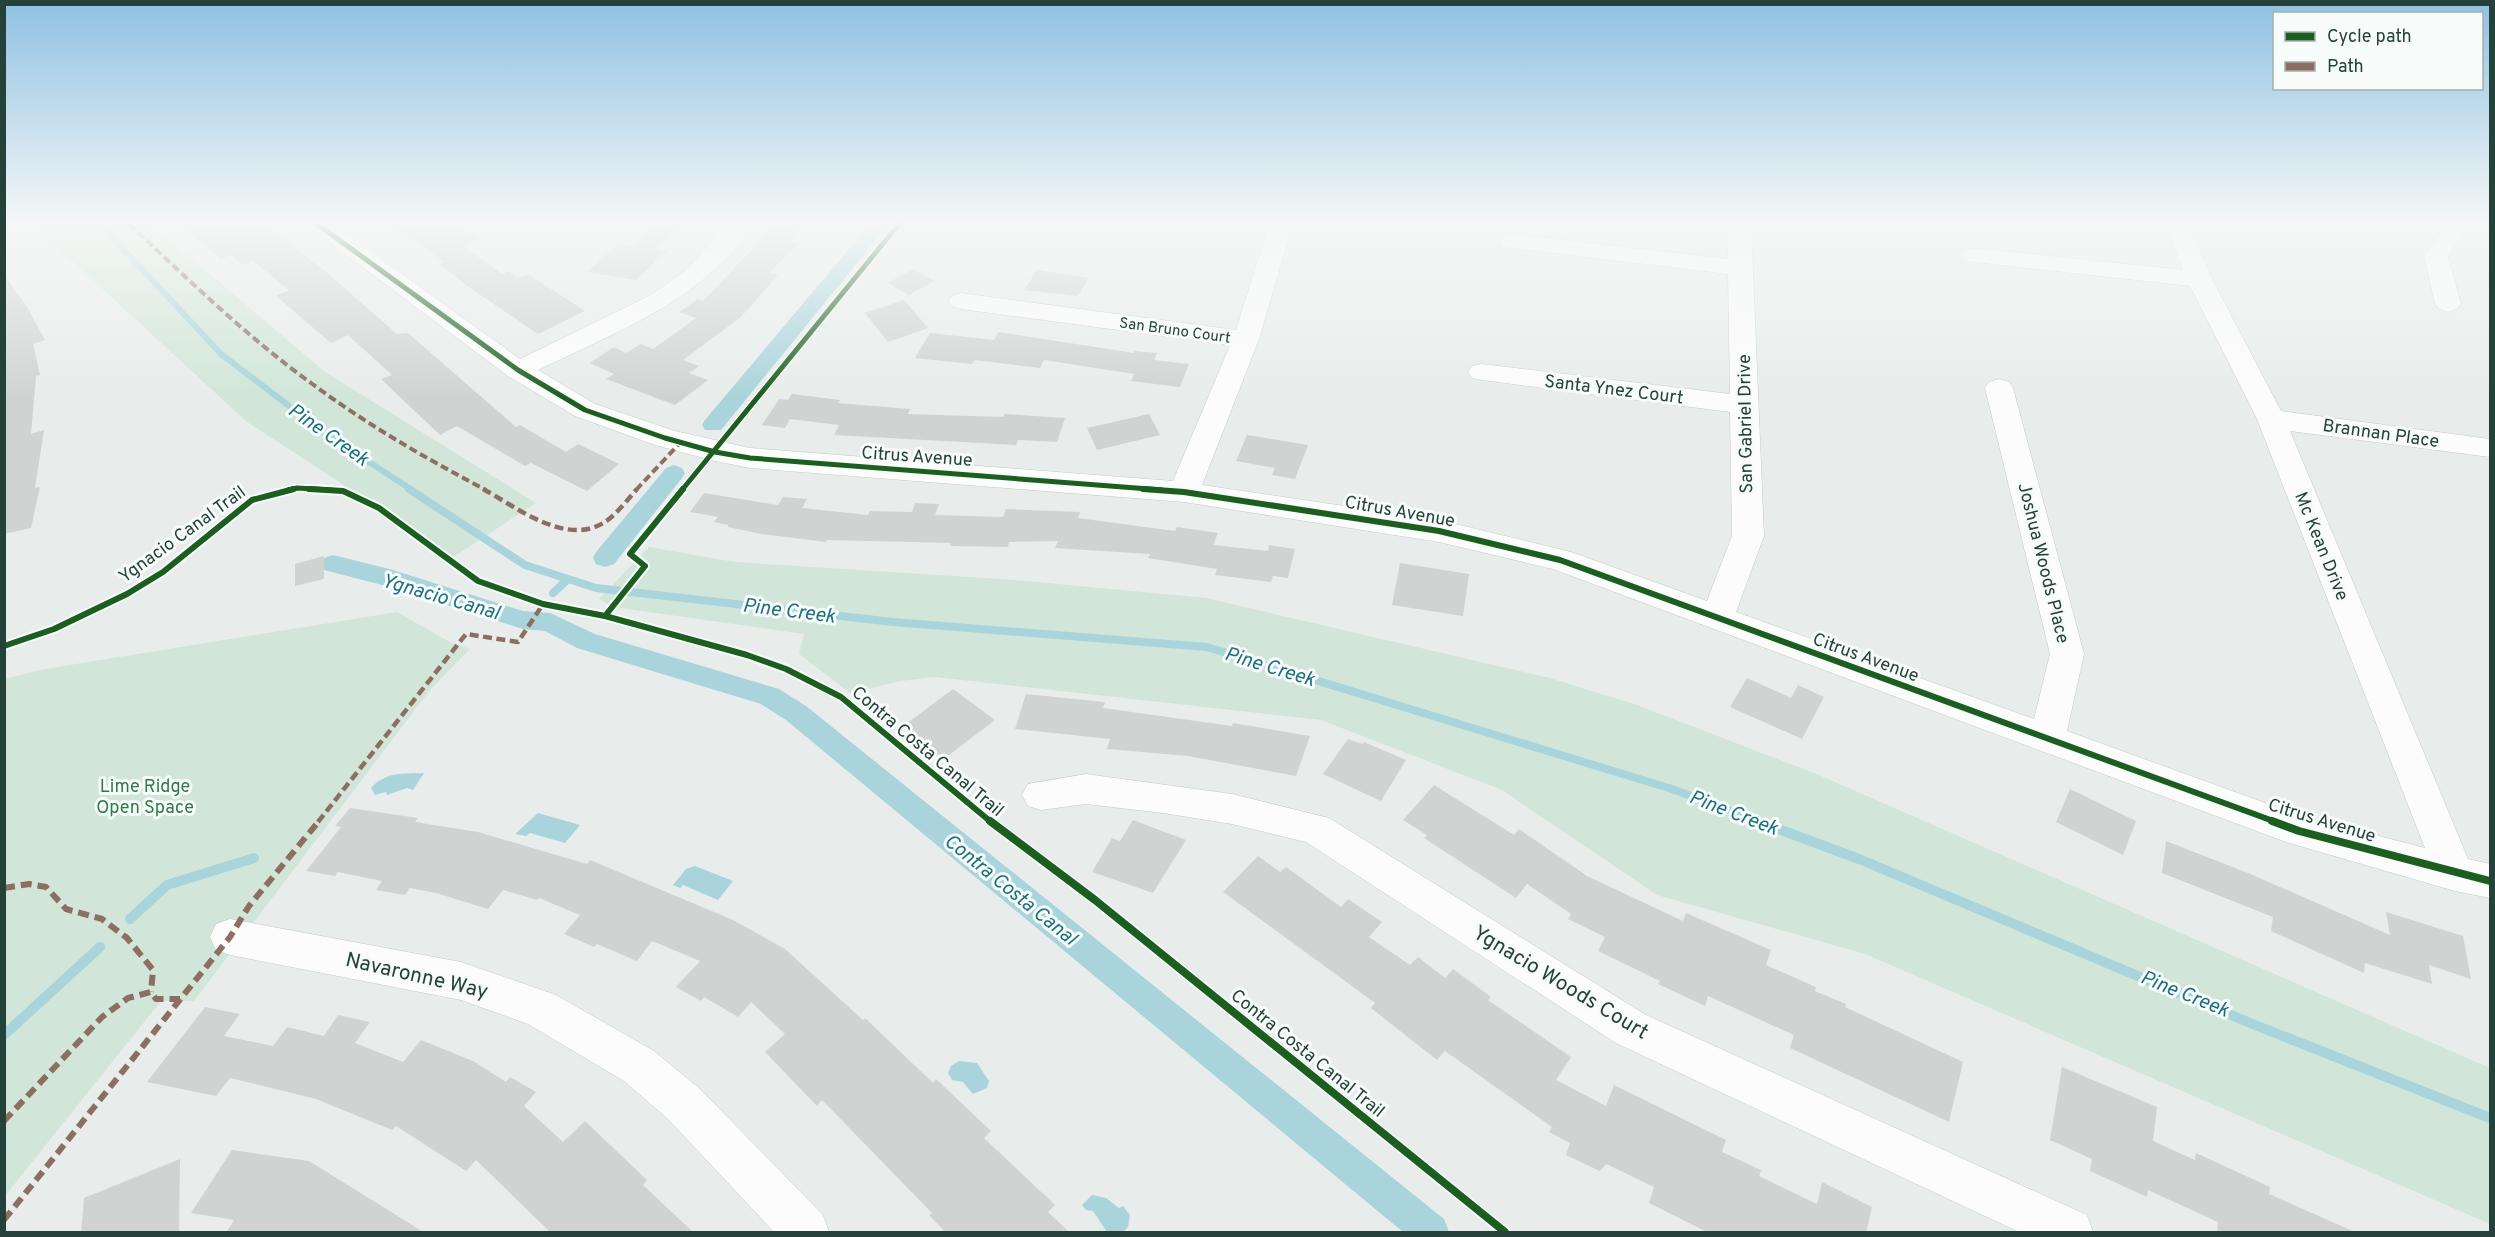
<svg xmlns="http://www.w3.org/2000/svg" width="2495" height="1237" font-family="Overpass,sans-serif">
<style>
.green{fill:#d1e6d8}
.water{fill:#a9d4db}
.lines{fill:none;stroke-linecap:round;stroke-linejoin:round}
.stream-far2{stroke:#a9d4db;stroke-width:6}
.stream-far1{stroke:#a9d4db;stroke-width:8}
.stream{stroke:#a9d4db;stroke-width:10}
.canal{fill:#a9d4db;fill-rule:evenodd}
.building{fill:#cfd4d2}
.minor-casing{stroke:#c5cac8;stroke-width:1}
.minor{fill:#fcfcfc;fill-rule:evenodd}
.quiet-far2{stroke:#8d6e63;stroke-width:4;stroke-dasharray:8 4;stroke-linecap:butt}
.quiet-far1{stroke:#8d6e63;stroke-width:4.5;stroke-dasharray:9 4.5;stroke-linecap:butt}
.quiet{stroke:#8d6e63;stroke-width:6;stroke-dasharray:11 6;stroke-linecap:butt}
.cycleway-far2-casing{stroke:#f7fbf9;stroke-width:8}
.cycleway-far1-casing{stroke:#f7fbf9;stroke-width:10}
.cycleway-casing{stroke:#f7fbf9;stroke-width:11}
.cycleway-far2{stroke:#1b5e20;stroke-width:5}
.cycleway-far1{stroke:#1b5e20;stroke-width:6}
.cycleway{stroke:#1b5e20;stroke-width:8}
.labels{text-anchor:middle;stroke-width:6;stroke-linejoin:round;paint-order:stroke}
.far-street-label{font-size:15px;fill:#24423a;stroke:#f7fbf9}
.street-label{font-size:18px;fill:#24423a;stroke:#f7fbf9}
.park-label{font-size:18px;fill:#2d7a4b;stroke:#f7fbf9}
.water-label{font-size:20px;font-style:italic;fill:#1c6f80;stroke:#f7fbf9}
.near-street-label{font-size:21px;fill:#24423a;stroke:#f7fbf9}
</style>
<rect width="100%" height="100%" fill="#e8edeb"/>
<path class="green" d="M32 224H151L325 372 536 503 449 560 379 508 247 422Z
M649 547 735 562 1016 580 1206 598 1550 678 1637 705 1819 775 2490 1068V1224L1865 954 1657 895 1502 790 1321 720 935 677 901 681 850 693 799 654 804 634 613 607 599 599Z
M397 612 448 641 470 649 430 690 194 1001H161L5 1196V679L39 670Z"/>
<path class="water" d="M424 773 413 790 407 788 387 795 386 792 375 795 371 788C386 771 404 774 424 773Z
M538 813 580 825 565 843 530 833 526 836 515 834Z
M695 866 733 881 718 900 683 885 680 888 673 885 686 869Z
M959 1061 977 1063 989 1081 987 1088 973 1094 963 1082 952 1080 948 1073 951 1066Z
M1092 1195 1106 1198 1119 1208 1123 1206 1130 1215 1128 1227 1124 1231 1107 1232 1093 1211 1086 1210 1082 1205Z"/>
<g class="lines">
<path class="stream-far2" d="M100 224 221 354 326 434 412 490"/>
<path class="stream-far1" d="M409 489 525 565 596 588 893 622 1207 647 1672 789 1761 822
M553 593 568 579"/>
<path class="stream" d="M1757 821 1859 859 2250 1023 2490 1118
M130 919 167 885 254 858
M4 1035 100 947"/>
<path class="canal" d="M870 224H889L721 430H705L702 425 705 420Z
M674 465 682 468 685 473 682 478 614 564 605 567 596 564 593 558 596 552 666 468Z
M333 555 393 570 523 611 550 613 595 634 779 689 806 706 1444 1219 1449 1232H1403L786 720 761 704 577 648 545 631 523 629 390 587 324 570 321 564 324 558Z"/>
</g>
<path class="building" d="M179 224H256L265 231 270 229 325 271 397 334 408 333 516 427 520 425 566 452 578 444 619 464 587 491 531 463 525 466 457 426 440 435 381 379 392 375 348 335 331 343 276 296 289 290 253 261 243 265 231 255 221 259Z
M390 224H457L479 239 463 246 502 274 508 271 518 278 528 274 585 311 538 334 466 285 439 264 444 262Z
M656 224H682L656 249 667 251 636 280 587 272 619 243 633 246Z
M776 224H805L789 241 798 243 769 273 778 275 741 317 683 360 699 366 689 373 708 380 675 405 606 379 614 374 590 363 614 347 626 353 641 344 653 349 696 318 679 312 698 299 703 301Z
M913 269 934 281 909 295 888 283Z
M1037 270 1089 278 1078 296 1024 290Z
M4 275 26 305 45 340 33 344 40 375 36 376 31 434 44 430 35 488 40 487 31 528 4 534Z
M904 300 928 328 888 342 865 313Z
M998 332 1134 353V351L1157 353 1154 360 1189 364 1180 387 1131 381 1134 374 1044 360 1040 368 974 360 972 364 915 358 930 333 994 340Z
M792 394 840 400 838 403 910 409 908 414 1003 417 1005 414 1065 418 1057 442 1018 440 1016 445 834 435 839 425 790 419 785 428 762 425 779 399 788 400Z
M1149 414 1160 435 1097 450 1087 428Z
M1247 435 1308 445 1295 479 1272 475 1275 468 1236 461Z
M704 493 778 505 783 497 807 499 802 508 868 515 870 511 912 512 915 503 939 504 935 515 1003 517 1006 509 1080 512 1078 518 1175 531 1177 527 1218 533 1213 545 1268 551 1269 545 1295 549 1288 578 1273 576 1271 582 1215 575 1217 569 1148 558 1150 554 1055 548 1058 541 1009 542 1008 547 950 546 951 543 827 540 826 542 761 534 728 527V525L714 522 718 517 690 512Z
M324 556V579L295 586V564Z
M1400 563 1469 574 1463 616 1392 605Z
M1747 678 1791 698 1798 685 1824 697 1802 739 1730 707Z
M953 689 995 720 944 759 902 727Z
M1026 694 1105 702 1103 708 1232 726 1233 723 1310 736 1296 776 1188 756 1107 749 1110 739 1015 729Z
M1348 739 1362 744 1364 742 1406 760 1381 801 1323 774Z
M1434 785 1514 835 1519 829 1587 876 1683 921 1686 913 1771 950 1766 965 1816 987 1815 991 1846 1004 1845 1007 1963 1062 1949 1122 1790 1048 1794 1035 1708 996 1705 1006 1658 984 1660 981 1598 951 1605 937 1568 919 1571 914 1527 884 1516 898 1424 838 1427 835 1403 820Z
M2070 789 2136 821 2123 855 2056 822Z
M350 808 418 818 415 822 478 832 587 864 590 860 733 920 785 949 863 1020 865 1018 933 1083 936 1079 991 1131 984 1138 1055 1205 1048 1212 1070 1233H946L929 1215 932 1213 822 1100 817 1106 765 1052 785 1034 751 1002 738 1017 704 997 701 1001 676 987 700 961 652 941 637 961 597 944 594 947 564 934 580 915 539 898 537 900 503 890 488 909 436 893 410 888 405 895 376 890 382 881 338 872 335 876 306 871 341 827 335 826Z
M1133 820 1186 840 1153 893 1092 872 1112 838 1120 841Z
M2166 841 2248 873 2390 935 2386 912 2463 936 2471 979 2429 965 2432 984 2365 963 2364 973 2271 931 2273 917 2162 873Z
M1258 856 1280 872 1286 867 1341 907 1348 899 1382 922 1369 937 1410 965 1418 957 1445 978 1453 969 1491 997 1488 1000 1571 1057 1556 1080 1606 1106 1614 1085 1726 1140 1722 1152 1761 1170 1759 1176 1817 1204 1822 1182 1872 1207 1866 1233H1709L1649 1203 1654 1187 1606 1164 1600 1171 1566 1155 1570 1143 1549 1132 1552 1127 1445 1051 1437 1060 1371 1008 1375 1003 1223 892Z
M205 1007 240 1014 224 1036 273 1046 287 1027 324 1036 338 1015 370 1022 355 1043 403 1062 421 1040 473 1061 506 1082 510 1077 536 1092 524 1106 563 1142 585 1121 647 1180 643 1185 694 1233H551L476 1160 466 1171 396 1126 392 1130 316 1099 230 1078 216 1096 147 1082Z
M2062 1067 2157 1107 2153 1141 2195 1160 2196 1153 2270 1187 2269 1194 2357 1233H2217L2218 1222 2148 1190 2147 1197 2090 1171 2092 1159 2050 1140Z
M232 1150 309 1161 425 1233H226L234 1220 191 1213Z
M180 1159 179 1233H81L84 1198Z"/>
<g class="lines">
<defs>
<path id="minor" d="M305 224H332L520 359 651 295 686 270 729 224H754C704 300 616 332 538 370L595 404 675 431 750 448 1173 481 1230 345 961 309 952 306 948 301 952 296 961 293 1236 330 1269 224H1293L1259 339 1202 485 1439 520 1571 552 1707 601 1732 536 1730 412 1482 380 1472 378 1468 372 1472 366 1482 364 1730 394 1728 274 1512 248 1503 246 1500 241 1503 236 1512 234 1728 259 1727 224H1751L1764 536 1736 612 2034 719 2050 654 1985 388 1989 382 1999 379 2009 382 2013 388 2084 654 2067 731 2301 816 2425 848 2257 419 2190 286 1974 262 1965 260 1962 255 1965 250 1974 248 2183 270 2165 224H2189L2212 279 2281 411 2490 439V457L2290 431 2468 859 2490 864V898L2455 891 2286 842 1553 569 1439 542 1184 502 750 468 715 461 655 445 575 416 508 376Z
M2446 224H2470L2448 256 2461 304 2457 309 2448 312 2439 309 2435 304 2424 256Z
M1086 774 1232 794 1329 818 1646 1015 2087 1215 2093 1232H2019L1616 1043 1306 842 1232 824 1163 813 1086 804 1041 810 1028 806 1022 795 1028 784Z
M230 919 461 962 556 995 654 1051 700 1089 823 1215 829 1232H774L668 1119 624 1081 528 1024 461 1000 230 955 216 950 210 937 216 924Z"/>
</defs>
<use href="#minor" class="minor-casing"/>
<use href="#minor" class="minor"/>
<path class="quiet-far2" d="M129 224C188 279 246 336 311 383 366 424 425 458 486 490
M636 490 681 442"/>
<path class="quiet-far1" d="M483 489C518 508 570 550 609 519 619 511 628 499 637 489
M318 822 466 634 518 642 543 604"/>
<path class="quiet" d="M4 888 29 884 46 887 66 909 102 919 127 938 153 970 151 992
M4 1121 102 1017 128 998 151 992 156 999H180
M4 1220 230 937 249 906 319 821"/>
<defs>
<path id="cycleway-far2" d="M317 224 518 370 585 410 665 438 715 452 750 458 1162 490
M288 490 297 488 332 490
M682 490 899 224"/>
<path id="cycleway-far1" d="M309 489 343 491 379 508 478 581 543 604 605 616 747 655 786 669 841 697 991 822
M1143 489 1184 492 1439 531 1560 560 2276 822
M605 616 645 566 630 554 683 489
M4 646 54 629 127 594 163 572 252 500 294 489"/>
<path id="cycleway" d="M990 821 1095 900 1505 1232
M2272 821 2299 831 2490 881"/>
</defs>
<use href="#cycleway-far2" class="cycleway-far2-casing"/>
<use href="#cycleway-far1" class="cycleway-far1-casing"/>
<use href="#cycleway" class="cycleway-casing"/>
<use href="#cycleway-far2" class="cycleway-far2"/>
<use href="#cycleway-far1" class="cycleway-far1"/>
<use href="#cycleway" class="cycleway"/>
</g>
<linearGradient id="sky" x2="0" y2="1"><stop stop-color="#8fc1e3"/><stop offset="0.56" stop-color="#f5f7f6"/><stop offset="1" stop-color="#f5f7f6" stop-opacity="0"/></linearGradient>
<rect width="2495" height="397" fill="url(#sky)"/>
<g class="labels">
<g class="far-street-label">
<text transform="translate(1175 330) rotate(8)" y="5">San Bruno Court</text>
</g>
<g class="street-label">
<text transform="translate(1614 389) rotate(7)" y="6">Santa Ynez Court</text>
<text transform="translate(1745 424) rotate(-91)" y="6">San Gabriel Drive</text>
<text transform="translate(2381 433) rotate(8)" y="6">Brannan Place</text>
<text transform="translate(917 456) rotate(4)" y="6">Citrus Avenue</text>
<text transform="translate(1400 511) rotate(10)" y="6">Citrus Avenue</text>
<text transform="translate(182 534) rotate(-36)" y="6">Ygnacio Canal Trail</text>
<text transform="translate(2322 546) rotate(68)" y="6">Mc Kean Drive</text>
<text transform="translate(2044 563) rotate(76)" y="6">Joshua Woods Place</text>
<text transform="translate(1866 657) rotate(20)" y="6">Citrus Avenue</text>
<text transform="translate(928 751) rotate(40)" y="6">Contra Costa Canal Trail</text>
<text transform="translate(2322 820) rotate(17)" y="6">Citrus Avenue</text>
<text transform="translate(1308 1053) rotate(39)" y="6">Contra Costa Canal Trail</text>
</g>
<g class="park-label">
<text x="145" y="792">Lime Ridge<tspan x="145" dy="21">Open Space</tspan></text>
</g>
<g class="water-label">
<text transform="translate(329 434) rotate(35)" y="7">Pine Creek</text>
<text transform="translate(441 596) rotate(16)" y="7">Ygnacio Canal</text>
<text transform="translate(789 610) rotate(7)" y="7">Pine Creek</text>
<text transform="translate(1270 666) rotate(17)" y="7">Pine Creek</text>
<text transform="translate(1734 812) rotate(21)" y="7">Pine Creek</text>
<text transform="translate(1011 889) rotate(39)" y="7">Contra Costa Canal</text>
<text transform="translate(2185 993) rotate(22)" y="7">Pine Creek</text>
</g>
<g class="near-street-label">
<text transform="translate(417 975) rotate(13)" y="7">Navaronne Way</text>
<text transform="translate(1561 982) rotate(31)" y="7">Ygnacio Woods Court</text>
</g>
</g>
<rect width="2495" height="1237" fill="none" stroke="#24423a" stroke-width="12"/>
<rect x="2273" y="12" width="210" height="78" fill="#f7fbf9" stroke="#a3b1ad" stroke-width="1.5"/>
<rect x="2285" y="32" width="30" height="9" fill="#1b5e20" stroke="#a3b1ad" stroke-width="1.5"/>
<text x="2327" y="42" font-size="18" fill="#24423a">Cycle path</text>
<rect x="2285" y="62" width="30" height="9" fill="#8d6e63" stroke="#a3b1ad" stroke-width="1.5"/>
<text x="2327" y="72" font-size="18" fill="#24423a">Path</text>
</svg>
